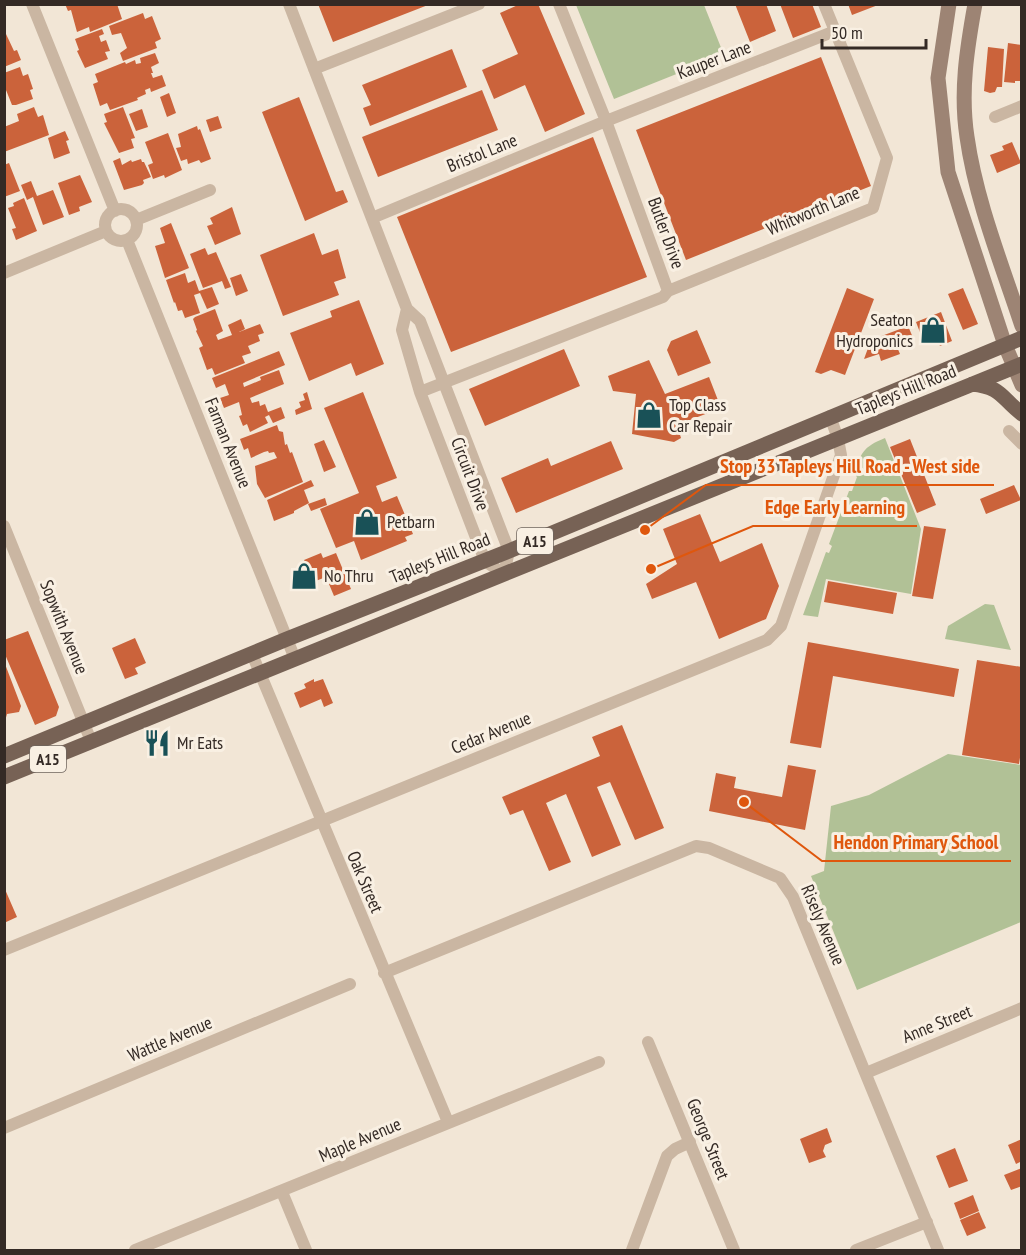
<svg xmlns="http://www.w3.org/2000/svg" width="1026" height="1255" font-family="'PT Sans Narrow',sans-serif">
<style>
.green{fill:#b1c196}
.building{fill:#cb633b}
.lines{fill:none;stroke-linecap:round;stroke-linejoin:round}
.street{stroke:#cab6a2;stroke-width:12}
.secondary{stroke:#9d8474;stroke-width:15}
.primary{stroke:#776255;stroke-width:15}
.labels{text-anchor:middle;stroke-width:6;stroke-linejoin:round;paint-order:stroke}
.shield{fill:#f9f0e3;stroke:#6f655e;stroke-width:1.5}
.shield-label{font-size:16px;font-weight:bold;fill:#342a25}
.street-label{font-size:18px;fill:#342a25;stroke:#f9f0e3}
.poi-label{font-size:18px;fill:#342a25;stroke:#f9f0e3;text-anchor:start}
.leader{fill:none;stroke:#df570d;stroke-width:2}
.callout-dot{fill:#df570d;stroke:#f9f0e3;stroke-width:2}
.callout-label{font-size:20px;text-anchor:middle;font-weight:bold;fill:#df570d;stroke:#f9f0e3;stroke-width:6;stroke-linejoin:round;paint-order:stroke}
</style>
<rect width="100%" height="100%" fill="#f2e6d6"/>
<path class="green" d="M576 5H704L724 55 614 99Z
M885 438 921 529 911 594 826 579 818 617 803 615 826 552 829 553 832 546 829 544 849 491H852L857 477 855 475C860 453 863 447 885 438Z
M985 604 994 605 1011 650 945 639 948 626Z
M948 754 1021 765V922L857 990 811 876 824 871 831 806 869 795Z"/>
<path class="building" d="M65 4H117L122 19 90 32 89 27 77 32 71 10 68 11Z
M318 4H428V5L333 42Z
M520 4H538L585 114 545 132 525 85 494 99 482 70 518 54 500 13Z
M735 4H766L776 31 750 42Z
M780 4H812L821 27 793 38Z
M848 4H878V5L852 15Z
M143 13 145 19 152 16 161 39 155 42 157 48 123 61 120 53 127 48 121 33 112 35 109 26Z
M102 29 104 34 99 36 101 42 106 40 110 51 105 52 108 59 85 68 77 51 79 50 75 39Z
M4 34H6L14 51 17 50 21 60 4 67Z
M1008 43 1022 45V76L1020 81H1015V83L1004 82Z
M988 47 1004 49 1002 87H997L995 92 990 93 984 91Z
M452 49 467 87 370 126 363 108 371 105 362 85Z
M155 53 159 63 151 67 153 73H151L153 78 162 75 166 86 151 92 150 88 145 90 146 94 137 98 138 100 110 110 107 103 100 106 93 84 98 82 95 74 125 62 126 64 135 60 136 64 141 63 140 58Z
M821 57 871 186 686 260 636 130Z
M20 67 23 76 28 74 33 89 30 90 33 99 16 105H12L4 85V73Z
M482 90 498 130 378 177 362 137Z
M169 93 176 113 167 117 160 97Z
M299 97 336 192 343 190 348 202 305 221 262 112Z
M34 107 38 117 43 115 49 135 4 152V127L19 121 17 114Z
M123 107 135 138 131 139 134 148 119 153 104 123 107 122 104 114Z
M142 109 148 127 136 131 129 114Z
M218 116 222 128 210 132 206 120Z
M197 126 198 130 200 129 211 159 201 163 199 160 188 164 187 159 181 161 176 148 181 147 178 134Z
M65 131 69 140 66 141 70 153 54 159 48 138Z
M168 133 182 170 165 178 164 175 153 179 148 165 153 163 145 142Z
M593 137 647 277 451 352 397 217Z
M1012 142 1021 163 997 173 990 155 1004 150 1002 146Z
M120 158 122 165 131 160 132 162 141 159 142 162H144L151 177 143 180 144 183 142 185 124 190 113 161Z
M9 163 20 191 4 197V165Z
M80 175 92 202 79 207 80 211 69 215 58 183Z
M31 181 37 196 53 190 64 217 43 225 33 197 27 200 21 185Z
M24 198 37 231 16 240 12 229 16 228 8 208 14 206 13 203Z
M232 207 241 234 215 245 207 226 213 224 210 218Z
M171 223 189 268 165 278 155 246 165 243 160 228Z
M314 233 322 255 338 249 346 278 334 282 339 295 283 316 260 255Z
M205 248 208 255 216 252 231 287 225 289 222 281 203 288 190 254Z
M185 273 188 283 195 280 199 291 212 287 219 304 207 309 200 293 194 295 200 313 185 318 182 310 178 311 175 302 174 303 166 280Z
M241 274 248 291 236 296 230 278Z
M847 288 874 299 845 375 831 370 821 374 815 372Z
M963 288 978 324 963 330 948 294Z
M359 300 384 364 356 376 351 363 309 381 290 333 332 317 330 311Z
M215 309 223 331 216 335 218 340 232 335 228 325 241 319 245 329 239 332 260 324 264 333 258 335 260 341 248 346 251 353 242 356 245 363 215 375 212 368 207 370 199 348 203 346 196 331 197 330 193 319 195 317Z
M941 312 952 341 940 346 936 338 924 343 916 322Z
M908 326 914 340 897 347 900 354 881 361 879 354 864 359 871 340Z
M697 330 711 363 678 376 667 350 671 341Z
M564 349 580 386 485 426 469 389Z
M279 351 285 365 243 383 244 387 261 380 260 377 279 370 284 384 250 398 252 403 259 401 260 406 265 404 268 412 281 407 285 418 273 423 269 415 265 417 268 423 250 432 247 424 243 426 239 416 242 415 239 402 224 408 220 398 229 395 225 384 216 388 212 378Z
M649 360 665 394 709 377 721 408 677 425 681 438 674 442 632 434 636 394 613 391 608 376Z
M307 392 312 409 296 415 295 410 301 407 299 402 305 400 303 394Z
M363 392 397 478 376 486 382 502 397 496 413 534 405 537 407 541 361 560 354 541 336 548 320 509 359 493 324 408Z
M277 425 279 431 283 432 285 445 287 444 290 453 292 452 303 482 265 498 257 484 255 466 277 458 274 452 269 453 268 451 264 452 251 458 248 448 244 450 240 439Z
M910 439 936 505 917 513 890 447Z
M324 440 336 467 324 472 314 444Z
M611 441 623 469 516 513 501 478 548 458 551 466Z
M311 480 314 486 304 490 309 503 294 511V513L274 521 267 500Z
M1014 485 1021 500 986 514 980 499Z
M325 498 327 505 311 511 308 504Z
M700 514 720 562 762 543 779 586 766 619 719 639 696 582 652 599 646 584 677 564 663 529Z
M924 526 946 529 933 599 912 596Z
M321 553 323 558 336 553 351 589 334 596 326 577 313 582 304 560Z
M828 581 897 593 893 614 824 602Z
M28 631 59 707 56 716 35 725 4 652V640Z
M135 638 146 663 135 668 138 674 125 679 112 648Z
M808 642 959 669 954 697 833 676 821 748 790 743Z
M977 660 1022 667V745L1019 764 962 755Z
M5 664 21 706 19 712 7 714 5 721Z
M314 679V682L323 679 333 703 324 707 321 699 300 708 294 693 306 688 304 684Z
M622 725 664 828 635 840 610 782 597 787 621 845 592 857 566 794 546 803 571 862 549 871 523 810 510 815 502 797 600 756 592 737Z
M788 765 816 770 805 830 709 811 716 773 736 777 734 788 782 797Z
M4 887 17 917 4 923Z
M827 1128 832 1142 825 1145 823 1151 826 1157 809 1163 800 1139Z
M1022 1139V1161L1016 1164 1008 1145Z
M955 1148 968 1181 949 1188 936 1156Z
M1022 1168V1186L1011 1190 1004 1175Z
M973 1195 979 1211 960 1219 954 1203Z
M979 1212 986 1228 967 1236 960 1220Z"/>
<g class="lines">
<path class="street" d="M32 4 115 211
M289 4 407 309 420 321 509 551 504 574 485 561 420 392 402 330 407 309
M314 69 479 4
M995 117 1022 106
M105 225a16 16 0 1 1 32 0a16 16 0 1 1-32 0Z
M372 218 606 121 835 31
M136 220 210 190
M127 240 295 659
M4 273 106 231
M668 291 873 208 887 158 824 4
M420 392 663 297 668 291 606 121 559 4
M1009 431 1022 444
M4 526 91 741
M252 654 448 1122
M4 950 767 640 781 626 841 455 838 439 830 416
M384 973 696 846 709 848 780 878 793 897 938 1250
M648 1042 734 1250
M866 1073 1022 1008
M4 1128 350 984
M282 1192 306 1250
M135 1250 599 1062
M632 1250 667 1156 675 1149 690 1142
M856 1250 927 1222"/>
<path class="secondary" d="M949 4 938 78 948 172 1005 345 1022 385
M975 4C967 48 960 92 967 137 976 201 1002 265 1022 326"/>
<path class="primary" d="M972 384C1002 387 1001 398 1022 414
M4 756 287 639 509 551 1022 338
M4 777 1022 364"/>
</g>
<defs>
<symbol id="shop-bare" viewBox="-9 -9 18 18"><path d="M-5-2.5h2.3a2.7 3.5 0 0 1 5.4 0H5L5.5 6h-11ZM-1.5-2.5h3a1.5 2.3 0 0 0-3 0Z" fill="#195157" stroke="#f9f0e3" stroke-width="2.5" paint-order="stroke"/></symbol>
<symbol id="restaurant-bare" viewBox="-9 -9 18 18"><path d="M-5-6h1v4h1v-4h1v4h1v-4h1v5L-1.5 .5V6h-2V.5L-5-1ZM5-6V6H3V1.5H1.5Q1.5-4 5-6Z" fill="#195157" stroke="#f9f0e3" stroke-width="2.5" paint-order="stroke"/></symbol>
</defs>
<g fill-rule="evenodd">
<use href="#shop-bare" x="914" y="311" width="38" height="38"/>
<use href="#shop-bare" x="630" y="396" width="38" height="38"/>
<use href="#shop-bare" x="348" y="503" width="38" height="38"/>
<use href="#shop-bare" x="285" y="557" width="38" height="38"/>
<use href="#restaurant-bare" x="138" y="724" width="38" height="38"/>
</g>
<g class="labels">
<g class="shield">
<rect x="517" y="528" width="36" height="26" rx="4.5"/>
<rect x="30" y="746" width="36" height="26" rx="4.5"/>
</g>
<g class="shield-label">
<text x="535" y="547">A15</text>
<text x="48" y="765">A15</text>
</g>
<g class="street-label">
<text transform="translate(714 60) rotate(-21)" y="6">Kauper Lane</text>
<text transform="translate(482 153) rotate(-22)" y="6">Bristol Lane</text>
<text transform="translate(813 211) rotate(-23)" y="6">Whitworth Lane</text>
<text transform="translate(666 233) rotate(70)" y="6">Butler Drive</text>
<text transform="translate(906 390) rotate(-22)" y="6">Tapleys Hill Road</text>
<text transform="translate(228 443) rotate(68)" y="6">Farman Avenue</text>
<text transform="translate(470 474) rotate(69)" y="6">Circuit Drive</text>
<text transform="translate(440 558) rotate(-22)" y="6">Tapleys Hill Road</text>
<text transform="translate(64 627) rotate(68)" y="6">Sopwith Avenue</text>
<text transform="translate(491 733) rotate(-22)" y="6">Cedar Avenue</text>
<text transform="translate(365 882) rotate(67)" y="6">Oak Street</text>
<text transform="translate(823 925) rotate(67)" y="6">Risely Avenue</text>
<text transform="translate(937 1024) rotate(-22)" y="6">Anne Street</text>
<text transform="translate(170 1039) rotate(-23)" y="6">Wattle Avenue</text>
<text transform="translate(708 1139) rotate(68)" y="6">George Street</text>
<text transform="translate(360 1140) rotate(-23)" y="6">Maple Avenue</text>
</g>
<g class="poi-label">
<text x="913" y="326" text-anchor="end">Seaton<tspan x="913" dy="21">Hydroponics</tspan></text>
<text x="669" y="411">Top Class<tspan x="669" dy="21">Car Repair</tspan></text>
<text x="387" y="528">Petbarn</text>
<text x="324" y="582">No Thru</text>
<text x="177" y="749">Mr Eats</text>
</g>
</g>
<path class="leader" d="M645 530L706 485H994M651 569L753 526H917M744 802L822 861H1011"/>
<g class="callout-dot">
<circle cx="645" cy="530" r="6"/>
<circle cx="651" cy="569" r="6"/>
<circle cx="744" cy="802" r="6"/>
</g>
<g class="callout-label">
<text x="850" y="473">Stop 33 Tapleys Hill Road - West side</text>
<text x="835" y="514">Edge Early Learning</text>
<text x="916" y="849">Hendon Primary School</text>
</g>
<rect width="1026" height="1255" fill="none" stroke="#342a25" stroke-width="12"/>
<path d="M822 39v9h104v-9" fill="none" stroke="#342a25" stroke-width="3"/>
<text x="831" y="39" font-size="18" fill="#342a25" stroke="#f9f0e3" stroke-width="4.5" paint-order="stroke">50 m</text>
</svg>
